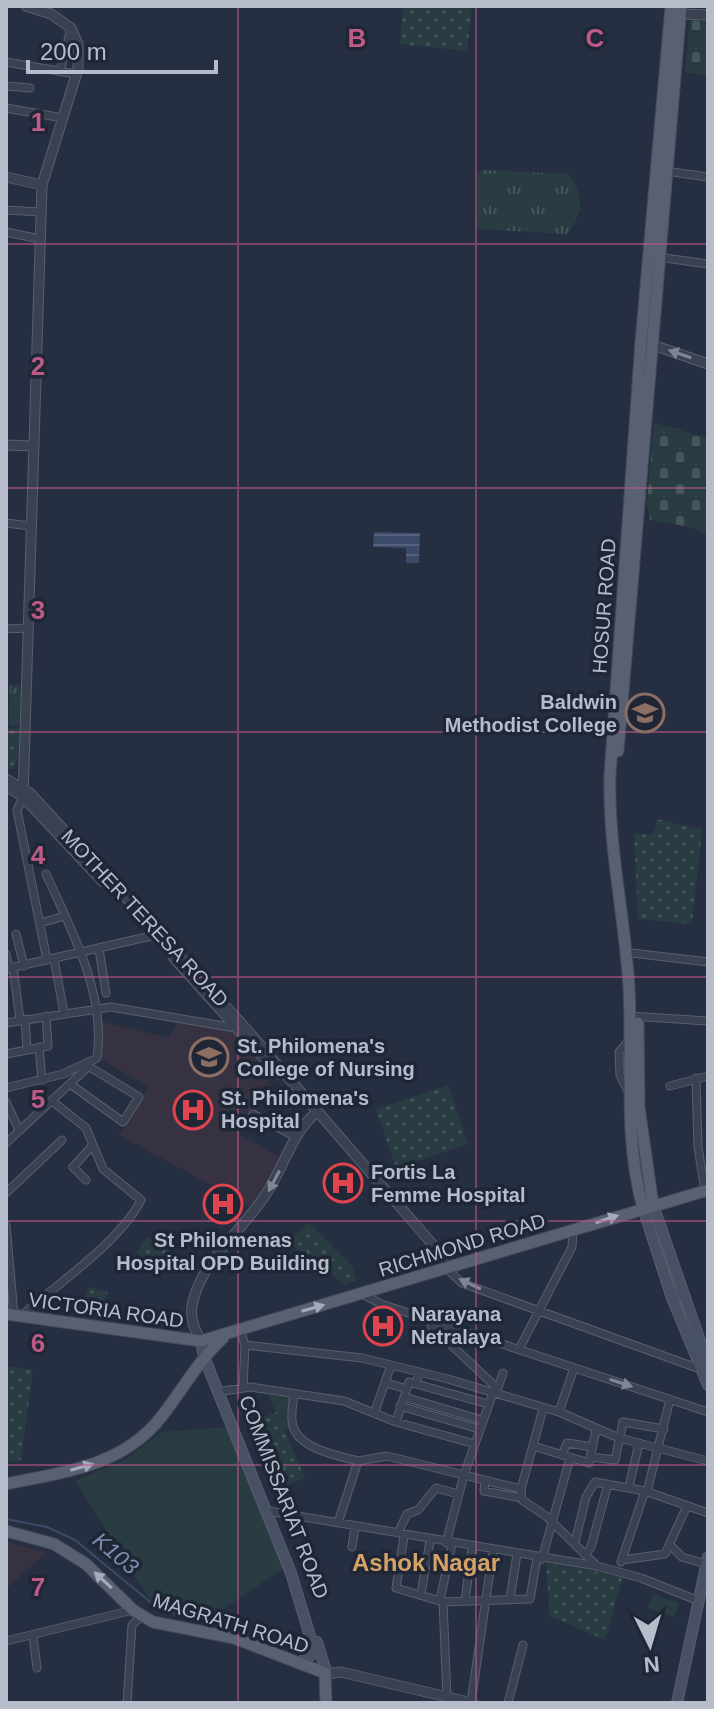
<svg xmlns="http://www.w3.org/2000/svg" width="714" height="1709" font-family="Helvetica,sans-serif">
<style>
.medical{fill:#363242}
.grass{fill:url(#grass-tufts)}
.cemetery{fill:url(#cemetery-stones)}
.park{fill:url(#park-dots)}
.garden{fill:#283c42}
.water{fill:url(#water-rules)}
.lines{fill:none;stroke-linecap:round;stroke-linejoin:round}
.stream{stroke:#3c4a69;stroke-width:2}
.minor-casing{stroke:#585f6e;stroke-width:9}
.tertiary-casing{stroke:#585f6e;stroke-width:11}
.secondary-casing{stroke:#585f6e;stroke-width:12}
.primary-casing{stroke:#444a5a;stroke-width:13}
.minor{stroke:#3a4151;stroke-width:7}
.tertiary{stroke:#3a4151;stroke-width:9}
.secondary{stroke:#485064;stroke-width:10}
.primary{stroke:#586071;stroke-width:11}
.oneway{fill:#7f8594}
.oneway2{fill:#a4aab9}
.grid{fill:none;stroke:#be5a88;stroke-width:2;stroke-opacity:0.55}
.labels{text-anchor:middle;stroke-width:7;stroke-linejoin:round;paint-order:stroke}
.street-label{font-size:20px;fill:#b7bccb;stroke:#1f2636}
.poi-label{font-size:20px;font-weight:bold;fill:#b7bccb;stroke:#1f2636;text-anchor:start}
.water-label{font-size:22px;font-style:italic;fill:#7e8fb2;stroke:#1f2636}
.quarter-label{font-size:24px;font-weight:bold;fill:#d5a367;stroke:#1f2636}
.grid-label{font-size:26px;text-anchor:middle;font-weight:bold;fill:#be5a88;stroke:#1f2636;stroke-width:7;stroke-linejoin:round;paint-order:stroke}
</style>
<defs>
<pattern id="grass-tufts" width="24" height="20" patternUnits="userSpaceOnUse" patternTransform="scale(2)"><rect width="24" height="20" fill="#283c42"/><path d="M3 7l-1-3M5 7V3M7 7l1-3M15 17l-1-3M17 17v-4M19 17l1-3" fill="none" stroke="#45565c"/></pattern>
<pattern id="cemetery-stones" width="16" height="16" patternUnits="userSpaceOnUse" patternTransform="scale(2)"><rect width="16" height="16" fill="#283c42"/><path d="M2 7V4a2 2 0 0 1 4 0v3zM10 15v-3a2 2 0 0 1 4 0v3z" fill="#45565c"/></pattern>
<pattern id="park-dots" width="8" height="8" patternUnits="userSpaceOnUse" patternTransform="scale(2)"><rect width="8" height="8" fill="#283c42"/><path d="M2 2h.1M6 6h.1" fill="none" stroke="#45565c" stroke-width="1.8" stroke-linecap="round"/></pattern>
<pattern id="water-rules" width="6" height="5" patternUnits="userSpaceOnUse" patternTransform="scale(2)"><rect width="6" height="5" fill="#3c4a69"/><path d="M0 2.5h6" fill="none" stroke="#56627d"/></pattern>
</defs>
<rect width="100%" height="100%" fill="#262f41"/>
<path class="medical" d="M178 1020 236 1033 274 1076 260 1091 239 1134 282 1158 253 1208 119 1135 149 1087 98 1058 100 1021 169 1038Z
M6 1542 47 1552 6 1589Z"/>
<path class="grass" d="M482 170 569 174C584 197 584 213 567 234L476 229 477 173Z
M10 684 21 685 19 725H9Z
M268 1395 295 1398 292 1428 284 1430Z"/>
<path class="cemetery" d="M690 20 708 21V76L685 72Z
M654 423 708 438V535L690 527 650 520 647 503Z"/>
<path class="park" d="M403 6H472L467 51 400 44Z
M19 728 18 759 13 769H9L6 729Z
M657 819 702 830 692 924 638 919 634 834H653Z
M448 1085 468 1144 396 1168 376 1109Z
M309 1223 352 1266 357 1281 344 1285 321 1264H312L289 1241Z
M147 1237 186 1260 177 1275 136 1253Z
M88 1287 108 1292 102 1316 81 1311Z
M6 1366 33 1370 21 1460 6 1462Z
M277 1412 305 1478 277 1488 245 1424Z
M546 1563 623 1576 605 1640 550 1616Z"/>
<path class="garden" d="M228 1427 284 1568 205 1621 154 1606 75 1481 127 1459 161 1432Z
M653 1594 679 1603 674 1617 648 1608Z"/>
<path class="water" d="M374 532 420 533 419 563H406V548L373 547Z"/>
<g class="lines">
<path class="stream" d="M6 1519 47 1527 75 1540 160 1610 201 1621"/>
<defs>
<path id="minor" d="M6 62 76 74
M60 72 71 28
M6 86 30 88
M6 108 63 118
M665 171 708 177
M6 210 40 212
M6 232 40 239
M658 257 708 264
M6 523 30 526
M6 629 27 628
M23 797 17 810 47 960
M40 923 65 916
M16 934 24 966
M99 949 106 993
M632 953 708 962
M6 954 9 968
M54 959 64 1013
M13 967 20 1020
M6 969 160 934
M630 1016 708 1021
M25 1019 27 1049
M6 1023 111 1007 236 1028
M39 1047 42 1080
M6 1054 48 1046 46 1016
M696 1078 698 1147 705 1191
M70 1084 123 1122 139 1097 88 1066
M670 1086 708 1076
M6 1088 63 1074 97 1058C106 993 72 931 46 874
M628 1091 620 1075 619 1052 631 1038
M6 1102 19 1130
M253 1114 296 1137
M6 1143 89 1066
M86 1180 73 1167 93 1145
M6 1193 62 1140
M6 1225 14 1315
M448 1270 462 1283 700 1369
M362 1294 381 1304 708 1412
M21 1316C57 1284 120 1242 141 1200L103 1169 86 1128 52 1101
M432 1320 431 1326 496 1387 493 1393
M240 1330 245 1345 362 1358 448 1379 559 1412 619 1438 708 1461
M519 1349 572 1247 573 1230
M386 1383 407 1389
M416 1384 488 1404
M243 1388 245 1345
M497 1390 503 1373
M223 1391 251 1387 344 1401 396 1422 475 1444
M294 1394C293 1404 290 1416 293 1426 299 1449 339 1456 358 1461L338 1523
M404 1397 482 1420
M400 1406 479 1429
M375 1411 391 1365
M559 1412 574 1368
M396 1422 409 1382 416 1384 419 1372
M533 1446 589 1463 596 1430
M562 1455 567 1443 593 1447
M591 1457 615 1460 623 1422 664 1429
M358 1461 387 1456 521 1489 522 1500 546 1516 597 1566
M485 1481 484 1491 522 1498
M629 1487 639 1443
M521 1489 543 1409
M647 1492 670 1399
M268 1511 597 1566 641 1578 699 1601
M398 1533 407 1514 418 1510 436 1488 458 1494
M404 1536 396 1588 443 1602 530 1599 537 1558
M575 1542 586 1497 595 1482 645 1491 708 1513
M446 1543 464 1475 493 1393
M671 1546 682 1557 706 1564
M352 1547 355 1527
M586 1554 591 1547 608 1484
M542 1559 570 1458
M622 1560 665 1554 686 1508
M621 1562 645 1491
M421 1594 430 1541
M510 1599 517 1554
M440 1600 452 1544
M465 1601 472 1547
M443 1602 447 1698
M33 1636 37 1668
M6 1641 133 1610
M127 1703 132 1625 141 1617
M471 1703 493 1550
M508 1703 523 1645"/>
<path id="tertiary" d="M681 14 708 15
M6 177 42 185
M647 343 708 364
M6 445 33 446
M6 779 30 793 241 1023 453 1268
M6 786 23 797 103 882
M23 797 42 185 78 69V44L71 28 51 14 26 6
M173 957 278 1074
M201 1341C195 1330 190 1320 192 1306 199 1263 244 1229 266 1194 284 1167 292 1132 318 1111
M327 1674 341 1672 473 1703"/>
<path id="secondary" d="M653 1205 708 1364
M643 1208 672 1298 708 1385
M201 1341 204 1357 291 1573 313 1646 311 1655 302 1661
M317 1642 327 1674
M677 1703 708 1557"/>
<path id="primary" d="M618 751 681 6
M638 1023 639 1107 653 1205
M643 1208C623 1137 633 1061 629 988 625 917 608 847 610 775L641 342 671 6
M6 1314 201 1341 708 1190
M6 1484C64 1472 124 1466 162 1416 183 1389 198 1361 223 1338
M6 1531 54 1544 86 1564 133 1610 153 1622 234 1638 325 1673 326 1703"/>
</defs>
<use href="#minor" class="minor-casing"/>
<use href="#tertiary" class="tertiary-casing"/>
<use href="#secondary" class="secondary-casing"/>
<use href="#primary" class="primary-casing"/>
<use href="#minor" class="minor"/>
<use href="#tertiary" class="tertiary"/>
<use href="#secondary" class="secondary"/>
<use href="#primary" class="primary"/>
</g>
<defs><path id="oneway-solid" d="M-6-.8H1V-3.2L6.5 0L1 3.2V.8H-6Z" transform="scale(2)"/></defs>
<g class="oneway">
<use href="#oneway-solid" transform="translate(680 354) rotate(-161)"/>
<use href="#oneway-solid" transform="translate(274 1181) rotate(118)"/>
<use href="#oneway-solid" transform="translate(470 1284) rotate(-155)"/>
<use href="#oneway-solid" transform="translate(621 1383) rotate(18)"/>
</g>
<g class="oneway2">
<use href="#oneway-solid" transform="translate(607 1219) rotate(-18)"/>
<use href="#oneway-solid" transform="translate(313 1308) rotate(-16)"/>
<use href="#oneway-solid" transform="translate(82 1467) rotate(-16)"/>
<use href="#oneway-solid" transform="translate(103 1580) rotate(-137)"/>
</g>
<path class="grid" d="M238 6V1703M476 6V1703M6 244H708M6 488H708M6 732H708M6 977H708M6 1221H708M6 1465H708"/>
<defs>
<symbol id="university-ring" viewBox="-11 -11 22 22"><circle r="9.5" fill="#1f2636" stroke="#8d6e63" stroke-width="1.5"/><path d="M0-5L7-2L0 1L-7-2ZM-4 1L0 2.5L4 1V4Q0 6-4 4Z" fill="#8d6e63"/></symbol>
<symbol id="hospital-ring" viewBox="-11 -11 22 22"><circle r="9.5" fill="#1f2636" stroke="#e0444e" stroke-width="1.5"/><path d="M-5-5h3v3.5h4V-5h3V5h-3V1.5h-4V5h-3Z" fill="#e0444e"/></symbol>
</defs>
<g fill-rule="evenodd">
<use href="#university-ring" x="623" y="691" width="44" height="44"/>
<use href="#university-ring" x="187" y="1035" width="44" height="44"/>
<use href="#hospital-ring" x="171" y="1088" width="44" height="44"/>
<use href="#hospital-ring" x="321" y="1161" width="44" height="44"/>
<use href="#hospital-ring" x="201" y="1182" width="44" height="44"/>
<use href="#hospital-ring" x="361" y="1304" width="44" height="44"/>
</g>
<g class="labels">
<g class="street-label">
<text transform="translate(604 606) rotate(-86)" y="7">HOSUR ROAD</text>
<text transform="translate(145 918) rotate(47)" y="7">MOTHER TERESA ROAD</text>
<text transform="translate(462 1245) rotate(-17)" y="7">RICHMOND ROAD</text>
<text transform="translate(106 1310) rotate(8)" y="7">VICTORIA ROAD</text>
<text transform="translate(284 1497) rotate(69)" y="7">COMMISSARIAT ROAD</text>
<text transform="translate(231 1623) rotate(17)" y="7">MAGRATH ROAD</text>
</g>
<g class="poi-label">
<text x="617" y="709" text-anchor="end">Baldwin<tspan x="617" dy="23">Methodist College</tspan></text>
<text x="237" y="1053">St. Philomena's<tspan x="237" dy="23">College of Nursing</tspan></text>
<text x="221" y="1105">St. Philomena's<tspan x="221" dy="23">Hospital</tspan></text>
<text x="371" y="1179">Fortis La<tspan x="371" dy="23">Femme Hospital</tspan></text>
<text x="223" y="1247" text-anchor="middle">St Philomenas<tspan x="223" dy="23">Hospital OPD Building</tspan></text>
<text x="411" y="1321">Narayana<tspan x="411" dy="23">Netralaya</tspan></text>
</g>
<g class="water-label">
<text transform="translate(116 1553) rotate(40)" y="8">K103</text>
</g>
<g class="quarter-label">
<text x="426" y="1571">Ashok Nagar</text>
</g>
</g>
<g class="grid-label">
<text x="357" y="47">B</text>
<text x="595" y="47">C</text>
<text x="38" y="131">1</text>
<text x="38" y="375">2</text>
<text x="38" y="619">3</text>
<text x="38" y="864">4</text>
<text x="38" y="1108">5</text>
<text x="38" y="1352">6</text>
<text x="38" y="1596">7</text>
</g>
<rect width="714" height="1709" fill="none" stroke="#b7bccb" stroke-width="16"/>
<g transform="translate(650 1645) rotate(175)" stroke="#1f2636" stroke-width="6" paint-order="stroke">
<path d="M0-6L14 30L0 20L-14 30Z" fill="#b7bccb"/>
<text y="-12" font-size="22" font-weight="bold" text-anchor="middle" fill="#b7bccb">N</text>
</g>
<path d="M28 60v12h188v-12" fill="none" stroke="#b7bccb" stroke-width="4"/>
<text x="40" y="60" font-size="24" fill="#b7bccb" stroke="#1f2636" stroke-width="6" paint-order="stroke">200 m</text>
</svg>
